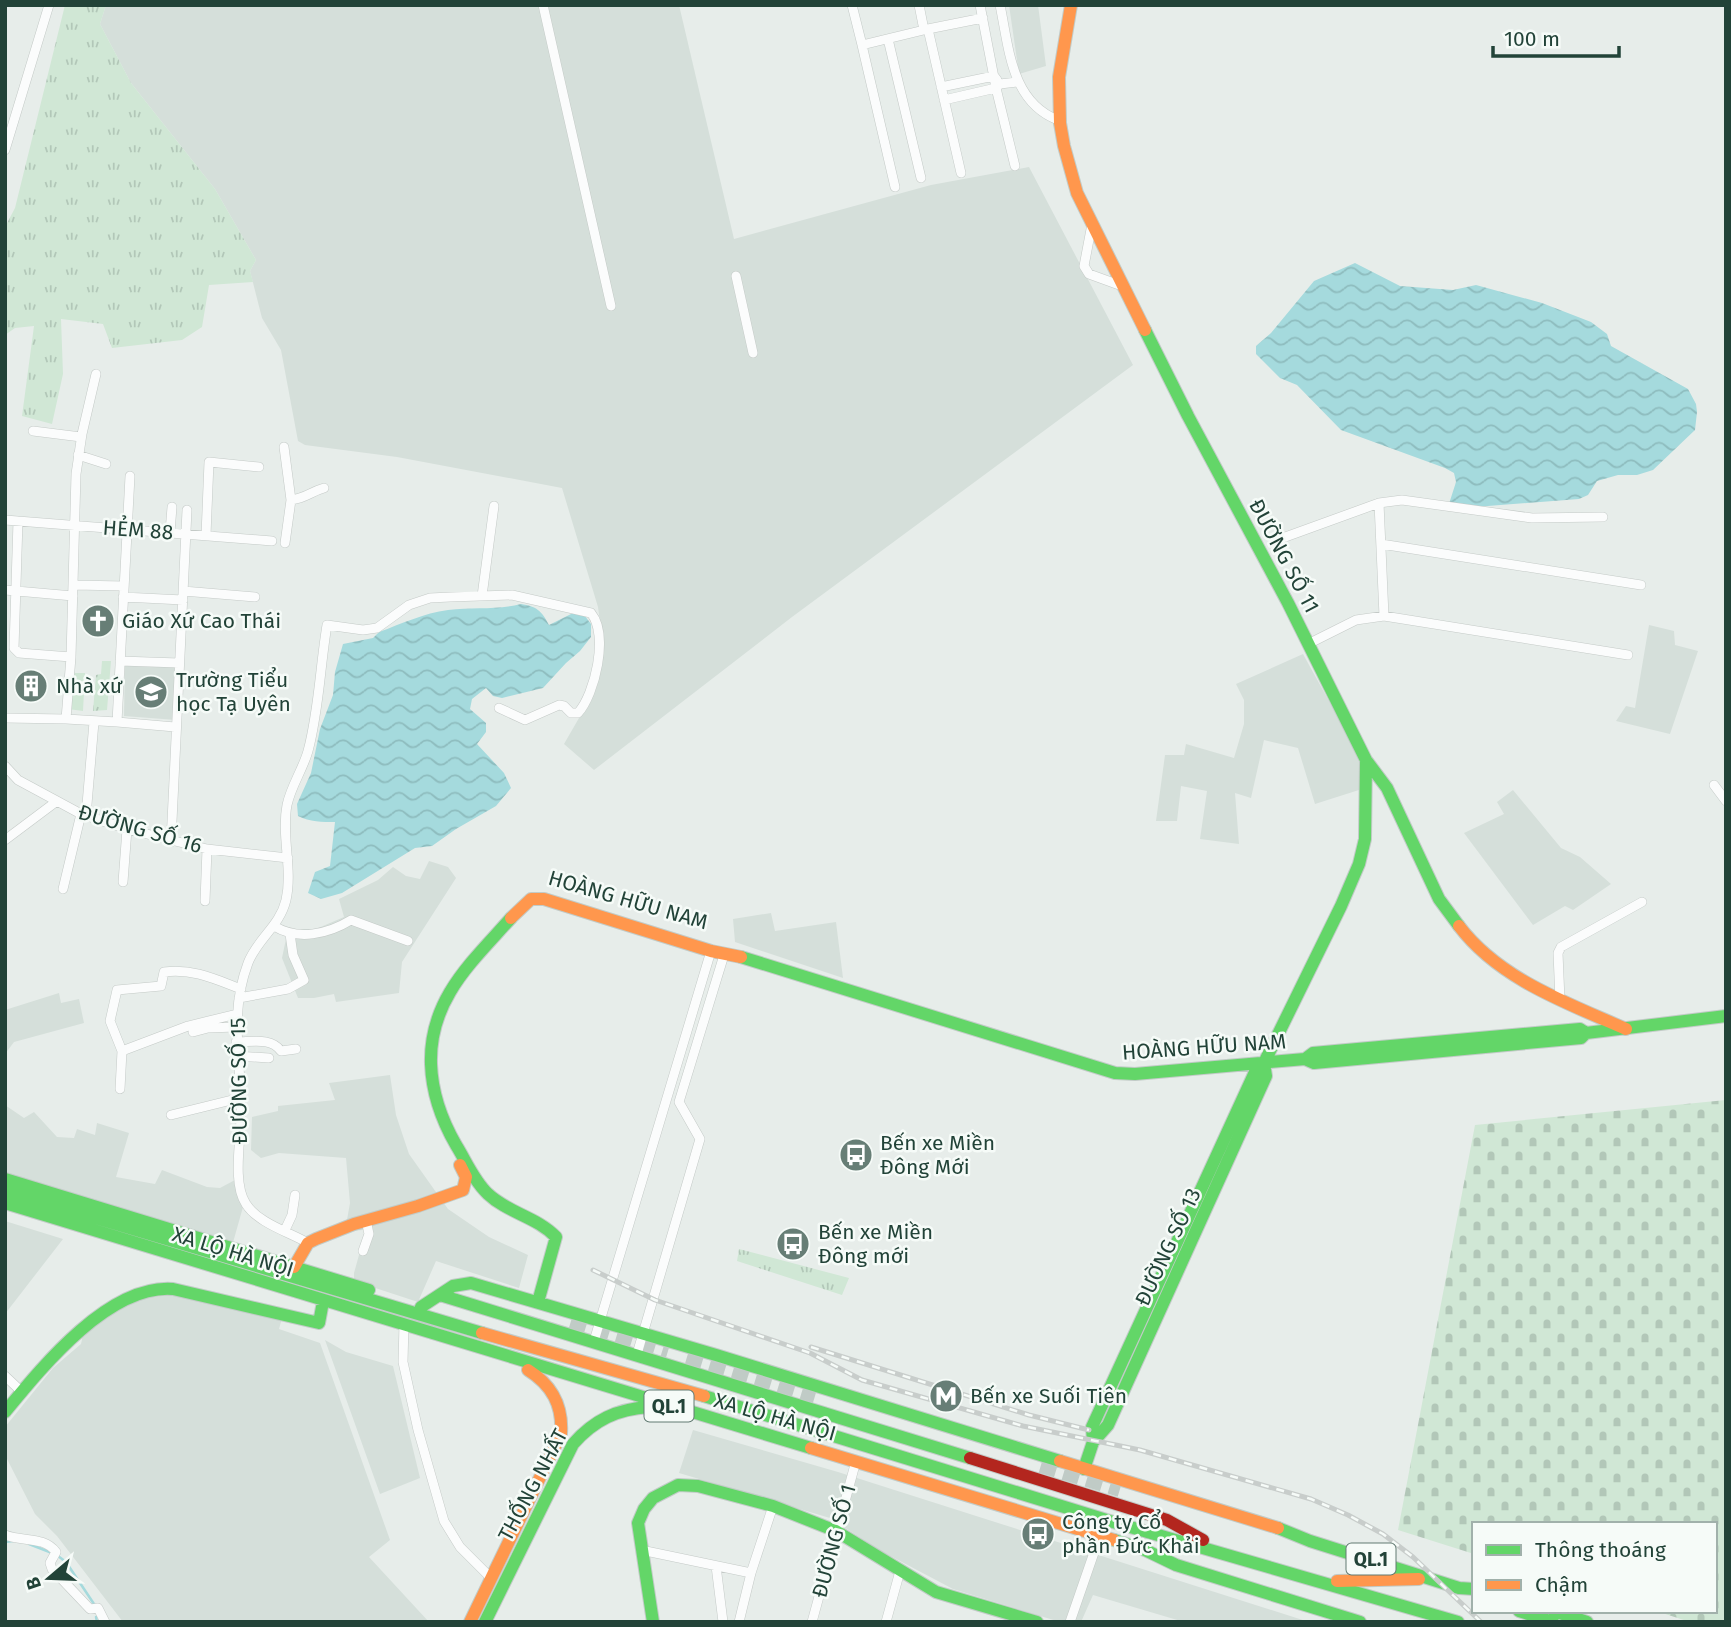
<svg xmlns="http://www.w3.org/2000/svg" width="1731" height="1627" font-family="'Fira Sans',sans-serif">
<style>
.built{fill:#d5dfda}
.grass{fill:url(#grass-tufts)}
.cemetery{fill:url(#cemetery-stones)}
.water{fill:url(#water-waves)}
.lines{fill:none;stroke-linecap:round;stroke-linejoin:round}
.stream{stroke:#a5dadd;stroke-width:2.5}
.highway-tunnel{stroke:#c0cbc6;stroke-width:16;stroke-dasharray:16 8;stroke-linecap:butt}
.street-casing{stroke:#c4cac7;stroke-width:10}
.fast-casing{stroke:#c2cbc7;stroke-width:14}
.slow-casing{stroke:#c2cbc7;stroke-width:14}
.jam-casing{stroke:#c2cbc7;stroke-width:14}
.street{stroke:#fbfcfc;stroke-width:9}
.fast{stroke:#63d668;stroke-width:12}
.slow{stroke:#ff974d;stroke-width:12}
.jam{stroke:#b3261e;stroke-width:12}
.rail-casing{stroke:#c8cdcb;stroke-width:5}
.rail{stroke:#f6fbf8;stroke-width:2.5;stroke-dasharray:8;stroke-linecap:butt}
.labels{text-anchor:middle;stroke-width:5;stroke-linejoin:round;paint-order:stroke}
.shield{fill:#f6fbf8;stroke:#627a72;stroke-width:2}
.shield-label{font-size:19px;font-weight:bold;fill:#224338}
.street-label{font-size:21px;fill:#224338;stroke:#f6fbf8}
.poi-label{font-size:21px;fill:#224338;stroke:#f6fbf8;text-anchor:start}
</style>
<defs>
<pattern id="grass-tufts" width="24" height="20" patternUnits="userSpaceOnUse" patternTransform="scale(1.75)"><rect width="24" height="20" fill="#d0e7d5"/><path d="M3 7l-1-3M5 7V3M7 7l1-3M15 17l-1-3M17 17v-4M19 17l1-3" fill="none" stroke="#b2c7b8"/></pattern>
<pattern id="cemetery-stones" width="16" height="16" patternUnits="userSpaceOnUse" patternTransform="scale(1.75)"><rect width="16" height="16" fill="#d0e7d5"/><path d="M2 7V4a2 2 0 0 1 4 0v3zM10 15v-3a2 2 0 0 1 4 0v3z" fill="#b2c7b8"/></pattern>
<pattern id="water-waves" width="16" height="10" patternUnits="userSpaceOnUse" patternTransform="scale(1.75)"><rect width="16" height="10" fill="#a5dadd"/><path d="M0 5q4-4 8 0t8 0" fill="none" stroke="#8ebcbe"/></pattern>
</defs>
<rect width="100%" height="100%" fill="#e7edea"/>
<path class="built" d="M106 5H679L734 239 931 185 1029 167 1133 365 792 617 594 770 564 744 594 692 600 622 598 607 562 488 397 457 305 445 298 441 281 350 262 318 250 271 256 260 215 189 131 83 100 24Z
M1009 5H1038L1046 66 1019 74Z
M1649 625 1674 631 1675 645 1698 651 1670 734 1616 721 1626 706 1635 708Z
M1303 654 1362 761V789L1315 804 1298 748 1264 740 1251 798 1235 793 1239 844 1200 839 1207 791 1181 786 1177 821H1156L1165 755H1184L1186 744 1234 758 1244 724V700L1236 684Z
M125 663 179 668 176 720 124 716Z
M1513 790 1561 848 1580 857 1611 884 1573 910 1565 906 1533 925 1464 833 1504 814 1497 802Z
M429 861 448 867 456 878 402 962 399 993 336 1002 334 994 314 998H298L282 958 286 939 302 929H316L344 917 339 899 378 880 393 867 406 876 420 879Z
M771 913 775 931 836 922 843 978 735 942 733 919Z
M59 993 61 1003 79 999 84 1023 14 1042 5 1054V1010Z
M390 1075 396 1115 409 1154 448 1209 489 1237 528 1255 519 1288 436 1261 418 1302 354 1281V1273L364 1237V1230L345 1231 350 1203 346 1158 279 1153 261 1158 251 1150 252 1117 278 1111V1106L335 1100 329 1083Z
M5 1105 24 1118 34 1112 57 1137 74 1138 77 1129 95 1135 97 1123 129 1133 116 1177 155 1184 162 1170 207 1187 220 1188 235 1180 243 1207 232 1246 5 1175Z
M5 1221 63 1239 5 1314Z
M171 1292 282 1318 279 1329 320 1343 390 1540 369 1557 429 1622H123L57 1536 35 1514 5 1455V1427L53 1368 81 1344 83 1335 135 1298Z
M325 1340 346 1352 393 1366 420 1478 380 1494Z
M693 1430 838 1472 1309 1622H1184L1093 1595 1081 1622H1060L953 1589 881 1551 830 1518 679 1473Z"/>
<path class="grass" d="M65 5H106L100 24 131 83 215 189 256 260 250 271 253 282 209 285 202 327 182 340 112 348 103 324 61 319 63 374 52 424 22 416 34 326 15 328 5 335V227L15 208Z
M102 661H111L107 710 93 711 96 675 101 674Z
M71 666H75V673H85L83 711 68 709Z
M739 1249 849 1278 842 1295 737 1261Z"/>
<path class="cemetery" d="M1726 1100V1622H1690L1656 1611H1715V1524H1474V1554L1398 1530 1475 1125Z"/>
<path class="water" d="M1355 263 1400 286 1453 290 1476 285 1542 303 1591 322 1607 334 1611 346 1688 389 1696 404 1697 412 1695 430 1653 470 1637 475H1618L1597 481 1588 495 1579 499 1462 508 1448 507 1456 482 1454 473 1445 468 1341 430 1297 385 1280 378 1256 354V346L1271 333 1314 281Z
M521 604C536 606 542 611 549 625L573 613 585 616 591 624V637L580 651 566 663 543 688 502 698 493 696 486 688 472 699 470 709 486 723V732L477 744 504 773 511 788 496 806 456 829 432 846 415 848 342 893 321 899 308 893 315 872 330 866 335 822C322 822 310 822 298 816L297 804 311 773 320 729 333 695 335 672 343 644 373 638 379 632C401 624 424 613 448 610 473 607 497 610 521 604Z"/>
<g class="lines">
<path class="stream" d="M5 1542 13 1541
M29 1544 52 1553
M58 1556 66 1562 94 1604
M96 1617 97 1622"/>
<path class="highway-tunnel" d="M571 1321 668 1351
M687 1357 815 1396
M1041 1465 1120 1489"/>
<defs>
<path id="street" d="M543 5 611 306
M852 5 862 45
M919 5 924 30
M980 5 996 88 1015 166
M1000 5C1009 48 1011 102 1058 120
M888 39 921 178
M941 87 994 76 997 80
M944 100 996 88 1000 84 1017 82
M5 150 49 5
M961 173 928 29 983 18
M895 187 862 45 928 29
M1092 224 1084 266 1089 274 1122 286
M736 276 753 353
M96 374 82 434 76 474 71 657 66 719 117 722 130 476
M33 431 81 437
M284 447 291 500 285 543
M78 455 106 464
M291 500C306 498 310 492 324 488
M5 520 272 541
M18 521 14 648 19 653 71 657
M170 532 172 507
M206 535 209 462 259 467
M1277 540 1379 503
M1381 544 1641 585
M74 585 124 586
M5 590 73 596
M183 591 255 597
M482 596 494 506
M123 597 183 600
M1384 616 1379 503 1402 500 1532 518 1603 517
M1308 644 1356 620 1384 616 1628 655
M120 661 179 663
M5 718 66 719
M117 722 175 727
M5 766 18 780 81 814 127 829 207 849 288 858
M1714 785 1726 801
M86 816 94 722
M5 840 57 801
M171 842 187 510
M123 882 127 829
M63 889 81 814
M205 901 207 849
M274 926C298 941 328 934 351 920L408 941
M239 998 288 989 304 980 293 955 290 934
M1560 1000 1558 953 1561 947 1642 902
M193 1032 208 1028 236 1027
M236 1042C252 1042 271 1037 281 1051L296 1049
M122 1051 188 1026 237 1014
M236 1056 269 1058
M120 1089 122 1051 110 1021 117 990 161 986 164 972C192 968 215 979 241 989
M171 1115 240 1098
M285 1230 292 1215 295 1195
M308 1243C289 1232 258 1223 246 1204 232 1183 241 1140 241 1115 242 1062 228 1016 248 963 257 939 280 926 286 900 293 869 281 836 287 805 291 786 303 769 308 751 319 710 320 667 327 625L363 630 377 628 409 605 430 598 450 597 512 595 591 613C609 635 595 694 578 713H571L564 706 559 705 525 720 499 708
M363 1251 369 1234 366 1220
M404 1324 403 1362 418 1430 444 1521 460 1547 491 1578
M594 1341 711 951
M637 1354 700 1139 679 1102 724 955
M5 1376 22 1392
M5 1535C23 1542 44 1536 56 1552L50 1563 52 1569 90 1609 98 1608 105 1622
M641 1550 751 1573
M716 1566 723 1622
M739 1622 751 1573 773 1506
M812 1622 856 1461
M886 1622 900 1571
M1070 1622 1097 1544"/>
<path id="fast" d="M1145 330 1188 416 1288 603 1366 760 1387 788 1439 899 1459 926
M511 918C472 962 429 999 431 1064 432 1093 441 1119 456 1145 466 1161 474 1181 488 1194 508 1213 537 1217 556 1237L538 1302
M741 957 1115 1073 1135 1074 1305 1059 1313 1053 1580 1029 1586 1033
M1305 1059 1314 1063 1581 1038 1586 1033 1726 1016
M5 1179 369 1290
M5 1191 482 1333
M5 1203 811 1448
M440 1295 970 1458
M421 1307 453 1286 471 1283 716 1355 1060 1461
M704 1396 1113 1522 1458 1622
M5 1412C42 1367 109 1284 173 1289L319 1323 322 1307
M1093 1442 1108 1425 1266 1076 1264 1063
M1084 1469 1093 1442 1092 1427 1255 1072 1264 1063 1341 906 1359 864 1365 839 1366 760
M1278 1528 1310 1541 1459 1588 1474 1589
M1114 1540 1145 1550 1176 1565 1360 1622
M1519 1611 1553 1622
M1554 1611 1587 1622
M485 1622 573 1444C594 1420 617 1409 649 1407
M653 1622 638 1523 644 1509 653 1498 678 1485 698 1486 773 1506 836 1531 936 1592 1037 1622"/>
<path id="slow" d="M1071 5 1059 77 1060 123 1064 146 1077 193 1145 330
M511 918 531 899H544L711 951 741 957
M1459 926C1499 979 1567 1003 1626 1029
M294 1267 308 1243 316 1239 354 1224 418 1206 463 1190 466 1177 460 1165
M482 1333 704 1396
M811 1448 1114 1540
M1060 1461 1278 1528
M1337 1581 1419 1579
M470 1622 561 1434C563 1405 552 1385 528 1370"/>
<path id="jam" d="M970 1458 1167 1520 1203 1540"/>
</defs>
<use href="#street" class="street-casing"/>
<use href="#fast" class="fast-casing"/>
<use href="#slow" class="slow-casing"/>
<use href="#jam" class="jam-casing"/>
<use href="#street" class="street"/>
<use href="#fast" class="fast"/>
<use href="#slow" class="slow"/>
<use href="#jam" class="jam"/>
<defs>
<path id="rail" d="M593 1270 655 1300 810 1353 862 1380 1023 1426 1140 1450 1311 1499 1348 1515 1383 1534 1413 1557 1481 1622
M811 1347 1029 1415 1089 1430"/>
</defs>
<use href="#rail" class="rail-casing"/>
<use href="#rail" class="rail"/>
</g>
<defs>
<symbol id="church-disc" viewBox="-11 -11 22 22"><circle r="9.5" fill="#677e76" stroke="#f6fbf8"/><path d="M-1.2-6h2.4v3.5h3.3v2.4h-3.3V6h-2.4V-.1h-3.3v-2.4h3.3Z" fill="#fff"/></symbol>
<symbol id="building-disc" viewBox="-11 -11 22 22"><circle r="9.5" fill="#677e76" stroke="#f6fbf8"/><path d="M-4-6H4V6H1V3H-1V6H-4ZM-2.5-4.3h1.7v1.8h-1.7ZM.8-4.3h1.7v1.8H.8ZM-2.5-1h1.7V.8h-1.7ZM.8-1h1.7V.8H.8Z" fill="#fff"/></symbol>
<symbol id="school-disc" viewBox="-11 -11 22 22"><circle r="9.5" fill="#677e76" stroke="#f6fbf8"/><path d="M0-5L7-2L0 1L-7-2ZM-4 1L0 2.5L4 1V4Q0 6-4 4Z" fill="#fff"/></symbol>
<symbol id="bus-disc" viewBox="-11 -11 22 22"><circle r="9.5" fill="#677e76" stroke="#f6fbf8"/><path d="M-5-6H5V4H4V6H2V4H-2V6H-4V4H-5ZM-3.5-4V0h7V-4ZM-3.5 1.2v1.5H-2V1.2ZM2 1.2v1.5H3.5V1.2Z" fill="#fff"/></symbol>
<symbol id="metro-disc" viewBox="-11 -11 22 22"><circle r="9.5" fill="#677e76" stroke="#f6fbf8"/><path d="M-5.5 5V-5H-3L0 0L3-5H5.5V5H3V-.5L0 4L-3-.5V5Z" fill="#fff"/></symbol>
</defs>
<g fill-rule="evenodd">
<use href="#church-disc" x="79" y="602" width="38" height="38"/>
<use href="#building-disc" x="12" y="667" width="38" height="38"/>
<use href="#school-disc" x="132" y="673" width="38" height="38"/>
<use href="#bus-disc" x="837" y="1136" width="38" height="38"/>
<use href="#bus-disc" x="774" y="1225" width="38" height="38"/>
<use href="#metro-disc" x="927" y="1377" width="38" height="38"/>
<use href="#bus-disc" x="1019" y="1515" width="38" height="38"/>
</g>
<g class="labels">
<g class="shield">
<rect x="644.5" y="1390.5" width="49" height="31" rx="5"/>
<rect x="1346.5" y="1543.5" width="49" height="31" rx="5"/>
</g>
<g class="shield-label">
<text x="669" y="1413">QL.1</text>
<text x="1371" y="1566">QL.1</text>
</g>
<g class="street-label">
<text transform="translate(138 530) rotate(4)" y="7">HẺM 88</text>
<text transform="translate(1284 556) rotate(62)" y="7">ĐƯỜNG SỐ 11</text>
<text transform="translate(140 829) rotate(16)" y="7">ĐƯỜNG SỐ 16</text>
<text transform="translate(628 900) rotate(16)" y="7">HOÀNG HỮU NAM</text>
<text transform="translate(1204 1047) rotate(-4)" y="7">HOÀNG HỮU NAM</text>
<text transform="translate(239 1081) rotate(-91)" y="7">ĐƯỜNG SỐ 15</text>
<text transform="translate(1168 1247) rotate(-65)" y="7">ĐƯỜNG SỐ 13</text>
<text transform="translate(233 1252) rotate(17)" y="7">XA LỘ HÀ NỘI</text>
<text transform="translate(775 1417) rotate(16)" y="7">XA LỘ HÀ NỘI</text>
<text transform="translate(533 1485) rotate(-62)" y="7">THỐNG NHẤT</text>
<text transform="translate(834 1541) rotate(-75)" y="7">ĐƯỜNG SỐ 1</text>
</g>
<g class="poi-label">
<text x="122" y="628">Giáo Xứ Cao Thái</text>
<text x="176" y="687">Trường Tiểu<tspan x="176" dy="24">học Tạ Uyên</tspan></text>
<text x="56" y="693">Nhà xứ</text>
<text x="880" y="1150">Bến xe Miền<tspan x="880" dy="24">Đông Mới</tspan></text>
<text x="818" y="1239">Bến xe Miền<tspan x="818" dy="24">Đông mới</tspan></text>
<text x="970" y="1403">Bến xe Suối Tiên</text>
<text x="1062" y="1529">Công ty Cổ<tspan x="1062" dy="24">phần Đức Khải</tspan></text>
</g>
</g>
<rect width="1731" height="1627" fill="none" stroke="#224338" stroke-width="14"/>
<rect x="1472" y="1522" width="245" height="91" fill="#f6fbf8" stroke="#a1b1ab" stroke-width="2"/>
<rect x="1486" y="1545" width="35" height="10" fill="#63d668" stroke="#a1b1ab" stroke-width="2"/>
<text x="1535" y="1557" font-size="21" fill="#224338">Thông thoáng</text>
<rect x="1486" y="1580" width="35" height="10" fill="#ff974d" stroke="#a1b1ab" stroke-width="2"/>
<text x="1535" y="1592" font-size="21" fill="#224338">Chậm</text>
<g transform="translate(49 1578) rotate(251)" stroke="#f6fbf8" stroke-width="5" paint-order="stroke">
<path d="M0-5L12 26L0 18L-12 26Z" fill="#224338"/>
<text y="-10" font-size="19" font-weight="bold" text-anchor="middle" fill="#224338">B</text>
</g>
<path d="M1493 46v10h126v-10" fill="none" stroke="#224338" stroke-width="3.5"/>
<text x="1504" y="46" font-size="21" fill="#224338" stroke="#f6fbf8" stroke-width="5" paint-order="stroke">100 m</text>
</svg>
